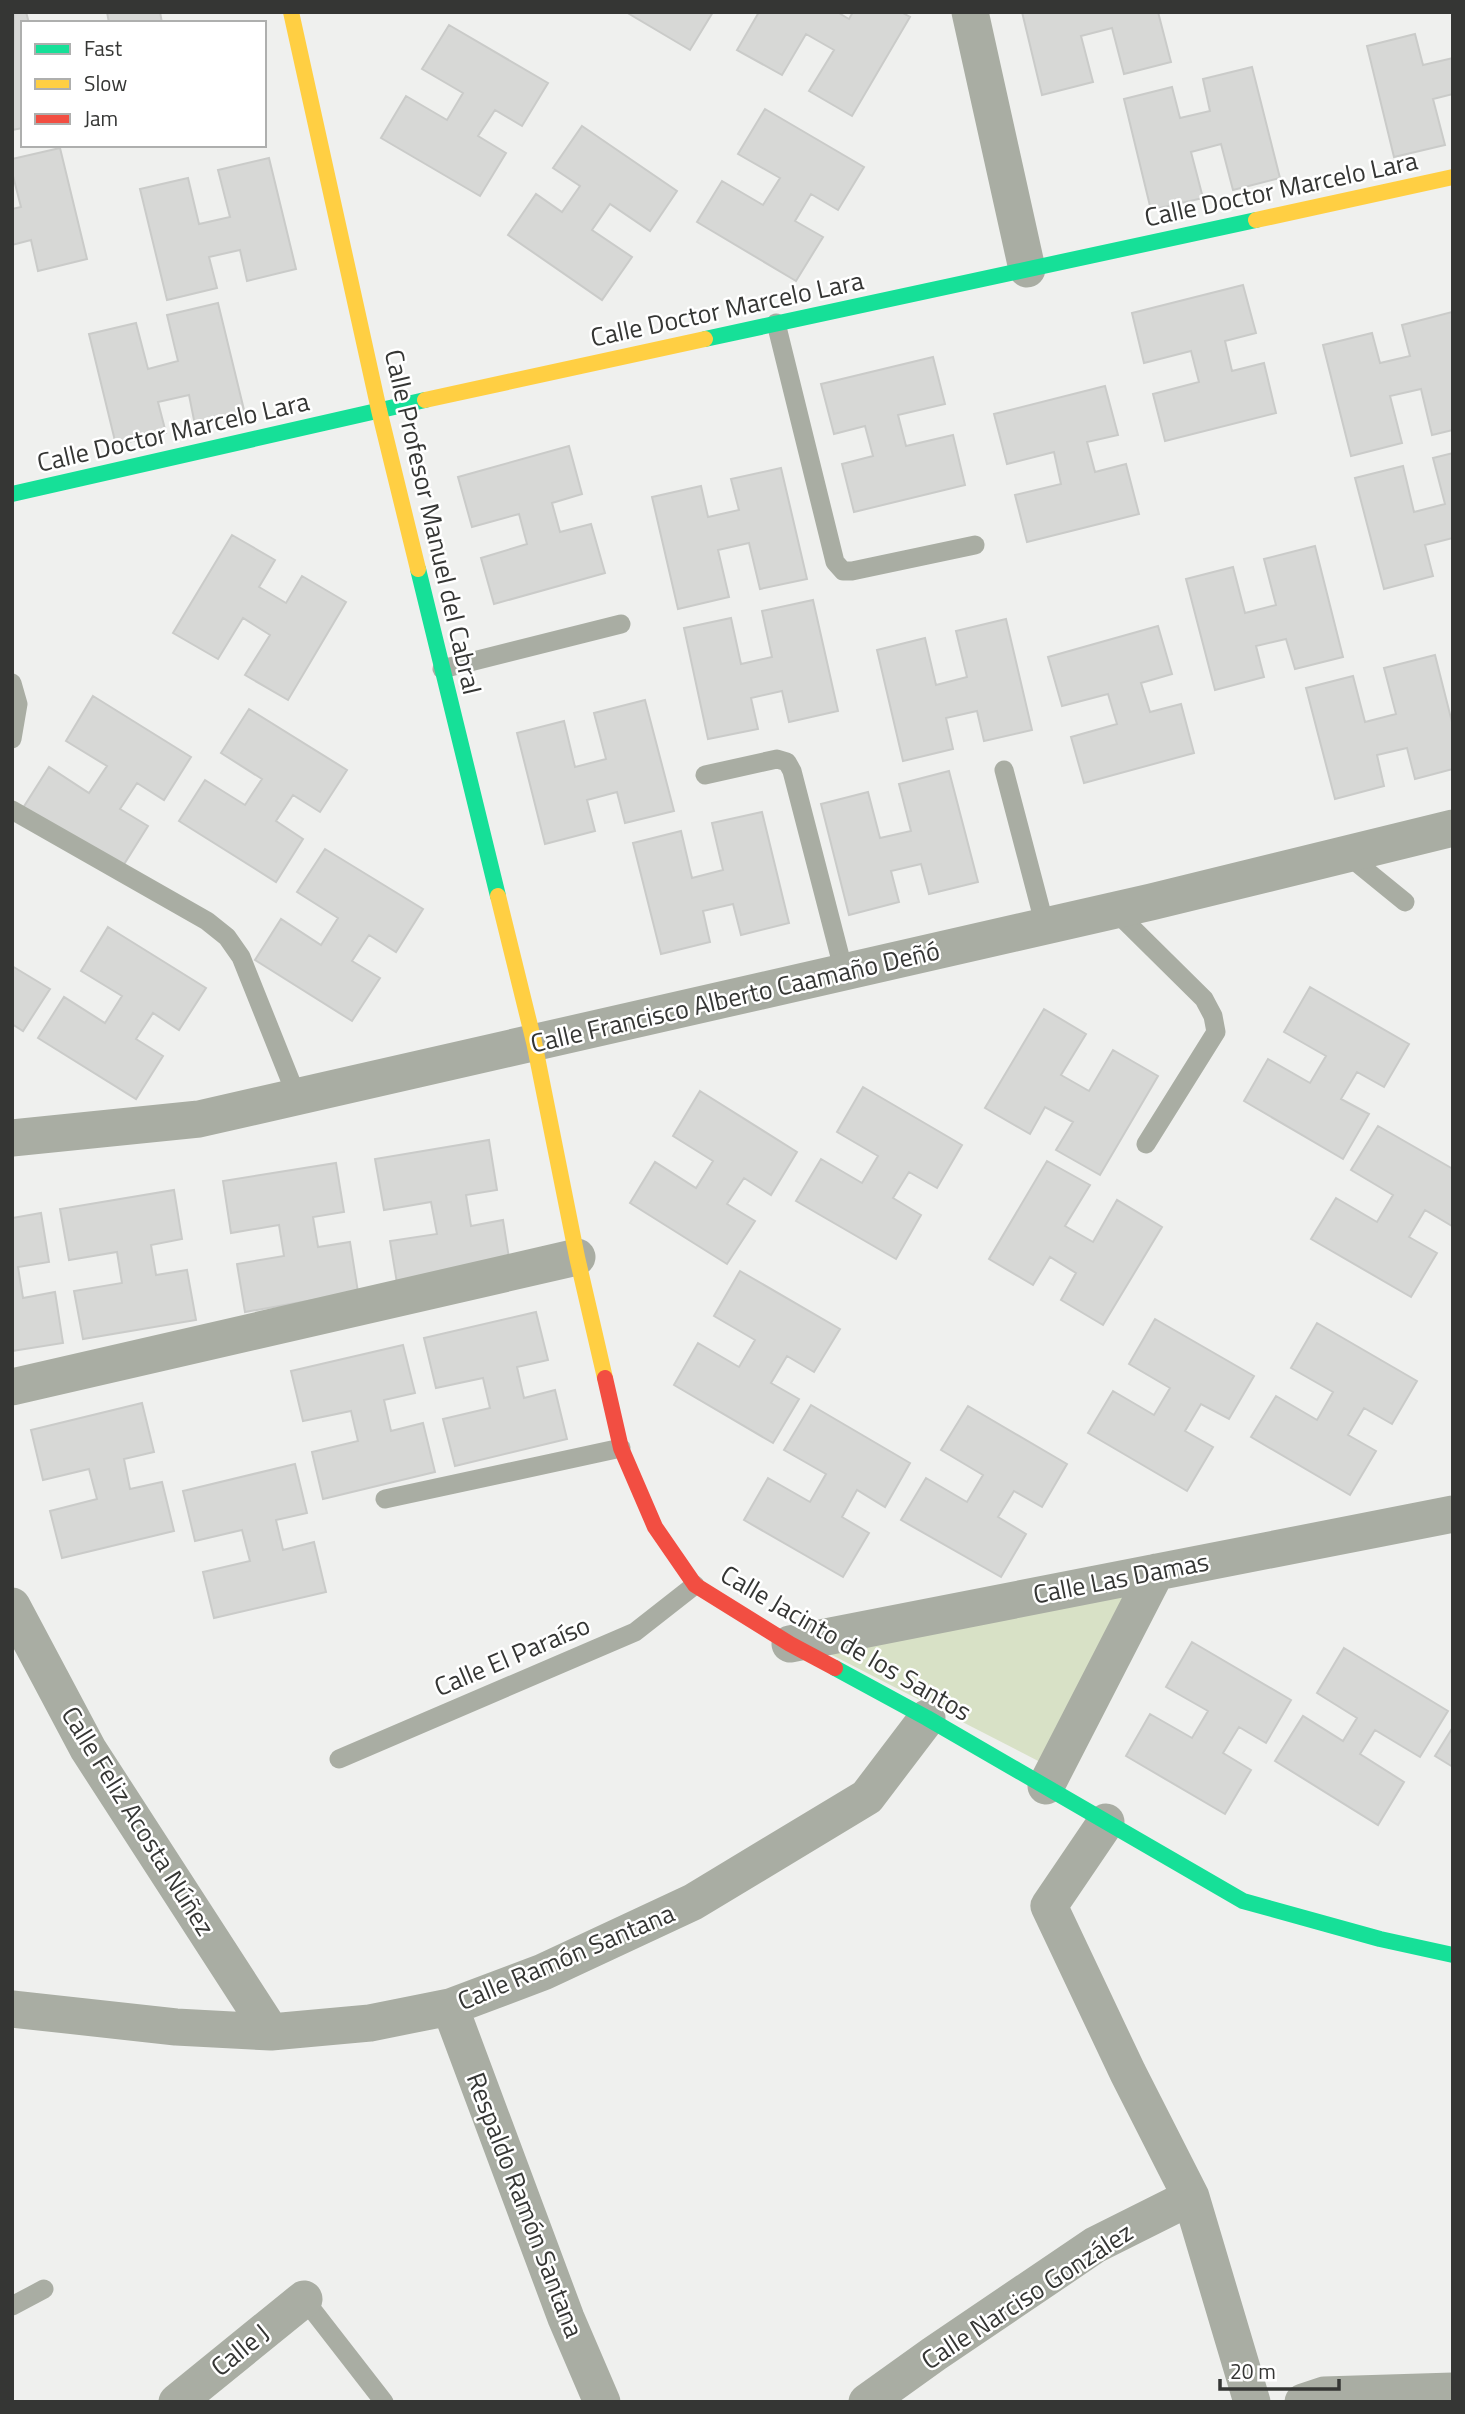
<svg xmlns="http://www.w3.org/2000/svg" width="1465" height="2414" font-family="'Titillium Web',sans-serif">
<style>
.green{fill:#d8e1c6}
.building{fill:#d7d8d6;stroke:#cacbc9;stroke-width:2}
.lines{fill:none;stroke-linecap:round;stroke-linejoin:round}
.lane{stroke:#a9ada3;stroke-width:19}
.street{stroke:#a9ada3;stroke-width:37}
.fast{stroke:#16e098;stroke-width:16}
.slow{stroke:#ffcf43;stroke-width:16}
.jam{stroke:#f24e42;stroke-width:16}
.labels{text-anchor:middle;stroke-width:5;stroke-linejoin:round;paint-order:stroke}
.street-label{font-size:26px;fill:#353634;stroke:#fff}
</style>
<rect width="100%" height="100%" fill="#eff0ee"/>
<path class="green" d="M1132 1588 1046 1765 830 1654Z"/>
<path class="building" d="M14 12H26L29 23H23V128L12 130Z
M107 12H160L162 23H109Z
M626 12H713L690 50Z
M759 12H837L849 19 853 12H901L910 17 852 116 809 91 834 50 806 34 782 75 737 50Z
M1022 12H1158L1171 62 1124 74 1112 28 1081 36 1093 82 1042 95Z
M449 25 548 83 522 126 495 110 478 136 506 153 480 196 381 138 406 96 447 120 463 93 422 69Z
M1415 34 1423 65 1453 58V94L1433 99 1445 145 1394 157 1367 46Z
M1252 67 1280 178 1233 190 1221 144 1191 152 1203 198 1151 210 1124 99 1172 87 1180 118 1210 111 1203 79Z
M765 109 864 167 838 210 811 194 795 221 823 237 796 281 697 222 722 181 763 205 780 178 738 154Z
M582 126 677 191 650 231 610 204 592 230 632 257 602 300 508 235 536 194 562 212 580 186 553 168Z
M60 148 87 259 38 271 31 240 12 245V209L21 207 12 172V159Z
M269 158 296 269 247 281 240 250 209 257 217 288 167 300 140 189 188 178 199 224 230 217 218 170Z
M1243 285 1256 333 1225 341 1232 371 1264 363 1276 413 1165 441 1153 394 1199 382 1191 351 1144 363 1132 313Z
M218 303 245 414 195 425 189 395 158 402 166 433 116 445 89 334 136 323 148 369 178 361 167 315Z
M1452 312 1453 430 1432 435 1421 389 1390 396 1402 443 1351 456 1323 345 1372 333 1380 363 1410 356 1402 325Z
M933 357 945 404 898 415 906 446 953 435 965 485 854 512 842 464 873 456 865 426 834 434 821 384Z
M1105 386 1118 435 1087 442 1095 472 1126 464 1139 514 1027 542 1015 495 1061 484 1054 452 1007 464 994 414Z
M569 446 582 494 552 503 560 532 591 524 605 573 494 604 481 558 527 544 519 514 472 527 458 477Z
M1453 453V538L1425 545 1433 576 1384 589 1355 478 1403 466 1414 512 1445 504 1433 458Z
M781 468 807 579 760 589 749 543 718 550 729 597 678 609 652 497 701 486 708 517 739 510 731 479Z
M232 535 275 560 259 587 286 603 302 576 346 602 288 700 245 675 270 635 243 618 218 659 173 633Z
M1315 546 1343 657 1295 669 1286 639 1256 646 1264 677 1215 690 1186 579 1233 567 1245 613 1276 605 1264 559Z
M813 600 838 711 789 722 782 691 751 698 758 729 708 739 684 628 731 618 741 664 772 657 762 611Z
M1006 619 1032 730 984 741 977 711 946 718 953 749 903 761 877 650 925 638 936 685 967 677 956 631Z
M1158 626 1172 674 1141 683 1150 712 1181 704 1194 753 1084 783 1071 737 1117 724 1108 694 1062 706 1048 657Z
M1435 655 1453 726V769L1415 779 1407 748 1377 755 1384 786 1335 799 1306 688 1353 676 1365 722 1396 714 1384 668Z
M93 696 191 757 164 800 137 783 120 809 148 826 121 869 23 808 49 767 89 793 107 766 66 741Z
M645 700 674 811 625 823 617 792 587 800 595 831 545 844 517 733 564 721 575 767 606 759 594 713Z
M249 709 347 770 320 812 293 795 276 821 303 839 276 882 179 821 205 780 245 805 262 779 221 753Z
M949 771 978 882 929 894 921 864 891 871 899 902 849 915 821 804 868 792 880 838 911 831 899 784Z
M762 812 789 923 741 935 733 904 703 911 710 942 661 954 633 843 681 831 692 878 723 870 712 823Z
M325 849 423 909 396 952 369 935 352 961 380 978 352 1021 255 960 281 919 321 945 338 918 297 892Z
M108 927 206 988 179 1030 153 1013 136 1039 163 1056 136 1099 38 1038 64 997 105 1023 122 996 81 971Z
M12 966 50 989 23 1031 12 1024Z
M1310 987 1409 1044 1384 1087 1357 1072 1341 1099 1369 1114 1343 1159 1244 1101 1268 1059 1310 1083 1326 1056 1284 1032Z
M1044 1009 1086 1034 1061 1075 1089 1091 1113 1050 1158 1076 1100 1175 1056 1150 1073 1122 1045 1107 1030 1134 985 1108Z
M863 1087 962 1145 937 1188 909 1172 893 1198 921 1215 896 1259 796 1201 821 1159 862 1183 878 1156 837 1132Z
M700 1091 797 1152 771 1195 744 1178 727 1204 755 1221 727 1264 630 1203 655 1162 696 1188 713 1161 673 1136Z
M1378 1126 1453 1169 1452 1226 1425 1210 1409 1237 1437 1253 1411 1297 1311 1239 1336 1198 1377 1222 1393 1195 1351 1170Z
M489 1140 497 1190 466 1195 471 1226 503 1220 511 1271 398 1289 390 1241 437 1234 431 1202 384 1210 375 1159Z
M1047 1161 1090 1185 1065 1226 1093 1242 1117 1200 1162 1227 1103 1325 1061 1300 1076 1273 1050 1257 1033 1285 989 1259Z
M336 1163 344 1212 313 1217 318 1247 350 1242 358 1292 245 1312 237 1264 284 1256 279 1225 231 1233 223 1181Z
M174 1190 182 1239 151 1245 156 1275 187 1270 196 1320 83 1339 74 1291 122 1283 117 1252 69 1260 60 1209Z
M41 1213 49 1262 18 1267 23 1298 55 1292 63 1343 12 1351V1218Z
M740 1271 840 1329 814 1372 787 1356 771 1383 799 1399 773 1443 674 1385 698 1343 739 1367 755 1340 714 1316Z
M536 1312 548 1360 517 1367 524 1398 555 1390 567 1439 455 1466 443 1419 490 1408 483 1378 436 1388 424 1338Z
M1155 1319 1254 1376 1229 1419 1201 1404 1185 1431 1213 1447 1187 1491 1088 1433 1113 1391 1154 1415 1170 1388 1129 1364Z
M1317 1323 1417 1381 1392 1424 1364 1408 1348 1435 1376 1451 1350 1495 1251 1437 1276 1396 1317 1420 1333 1392 1291 1368Z
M403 1345 415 1393 384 1400 391 1431 423 1423 435 1472 323 1499 312 1452 358 1441 351 1411 303 1421 291 1371Z
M142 1403 154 1452 124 1459 130 1489 162 1482 174 1531 62 1558 50 1511 97 1499 89 1469 43 1480 31 1430Z
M811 1405 910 1463 885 1507 857 1490 842 1517 869 1533 843 1577 744 1520 768 1478 810 1502 826 1474 784 1450Z
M968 1406 1067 1464 1042 1507 1014 1491 998 1517 1026 1534 1001 1577 901 1520 926 1478 967 1502 983 1475 941 1450Z
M295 1464 307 1513 276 1520 283 1550 314 1542 326 1592 214 1618 203 1572 250 1561 242 1530 195 1541 183 1491Z
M1192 1642 1291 1700 1266 1743 1239 1727 1223 1753 1251 1770 1225 1814 1126 1756 1150 1714 1192 1738 1208 1711 1166 1687Z
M1344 1648 1448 1711 1420 1757 1375 1730 1360 1754 1404 1782 1378 1825 1275 1761 1303 1716 1343 1741 1357 1718 1317 1693Z
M1453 1727V1767L1435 1756Z"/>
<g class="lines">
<path class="lane" d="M776 323 835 562 843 571H852L975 545
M442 669 621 624
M12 683 18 704 12 739
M1004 770 1045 926
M705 775 777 759 787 762 792 771 844 972
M12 810 207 921 227 937 241 957 297 1097
M1346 854 1405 902
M1114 910 1204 999 1213 1016 1216 1032 1146 1144
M385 1499 621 1448
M339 1759 635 1632 695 1585
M304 2299 384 2402
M12 2306 44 2289"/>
<path class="street" d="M970 12 1027 269
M12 1138 199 1119 1151 902 1453 828
M12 1387 577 1257
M12 1606 88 1749 271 2032
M790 1644 1453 1514
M1046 1786 1156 1572
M1106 1822 1049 1906 1128 2073 1191 2197 1252 2402
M450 2007 566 2318 602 2402
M12 2009 176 2027 271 2032 370 2023 450 2007 543 1972 693 1902 867 1797 927 1718
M177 2402 304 2299
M867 2402 934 2354 1095 2245 1191 2197
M1303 2402 1324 2395 1453 2391"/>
<path class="fast" d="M705 339 1256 220
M12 494 425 400
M418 569 498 896
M835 1668 927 1718 1243 1901 1380 1939 1453 1955"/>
<path class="slow" d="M291 12 379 410 418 569
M1256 220 1453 177
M425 400 705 339
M498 896 534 1042 577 1257 605 1378"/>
<path class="jam" d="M605 1378 621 1448 655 1527 695 1585 790 1644 835 1668"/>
</g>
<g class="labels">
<g class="street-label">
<text transform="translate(1281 189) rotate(-12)" y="9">Calle Doctor Marcelo Lara</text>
<text transform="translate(727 309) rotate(-12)" y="9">Calle Doctor Marcelo Lara</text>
<text transform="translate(173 432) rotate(-13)" y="9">Calle Doctor Marcelo Lara</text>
<text transform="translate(433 522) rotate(77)" y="9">Calle Profesor Manuel del Cabral</text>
<text transform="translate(735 997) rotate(-13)" y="9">Calle Francisco Alberto Caamaño Deñó</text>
<text transform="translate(1121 1578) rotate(-11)" y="9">Calle Las Damas</text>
<text transform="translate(846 1643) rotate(30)" y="9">Calle Jacinto de los Santos</text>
<text transform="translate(512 1656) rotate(-23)" y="9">Calle El Paraíso</text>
<text transform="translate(138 1821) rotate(58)" y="9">Calle Feliz Acosta Núñez</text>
<text transform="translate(566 1957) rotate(-23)" y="9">Calle Ramón Santana</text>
<text transform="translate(525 2205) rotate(69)" y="9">Respaldo Ramón Santana</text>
<text transform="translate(1027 2296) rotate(-33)" y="9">Calle Narciso González</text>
<text transform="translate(240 2350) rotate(-39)" y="9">Calle J</text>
</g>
</g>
<rect width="1465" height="2414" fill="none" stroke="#353634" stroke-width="28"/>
<rect x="21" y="21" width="245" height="126" fill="#ffffff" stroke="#aeafae" stroke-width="2"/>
<rect x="35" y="44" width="35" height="10" fill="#16e098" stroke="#aeafae" stroke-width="2"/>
<text x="84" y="56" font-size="21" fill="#353634">Fast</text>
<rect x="35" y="79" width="35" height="10" fill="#ffcf43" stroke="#aeafae" stroke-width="2"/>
<text x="84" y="91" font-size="21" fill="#353634">Slow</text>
<rect x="35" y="114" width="35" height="10" fill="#f24e42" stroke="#aeafae" stroke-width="2"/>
<text x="84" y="126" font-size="21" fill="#353634">Jam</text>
<path d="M1220 2379v10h119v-10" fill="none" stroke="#353634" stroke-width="3.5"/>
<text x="1230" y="2379" font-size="21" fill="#353634" stroke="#ffffff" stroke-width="5" paint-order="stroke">20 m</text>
</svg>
